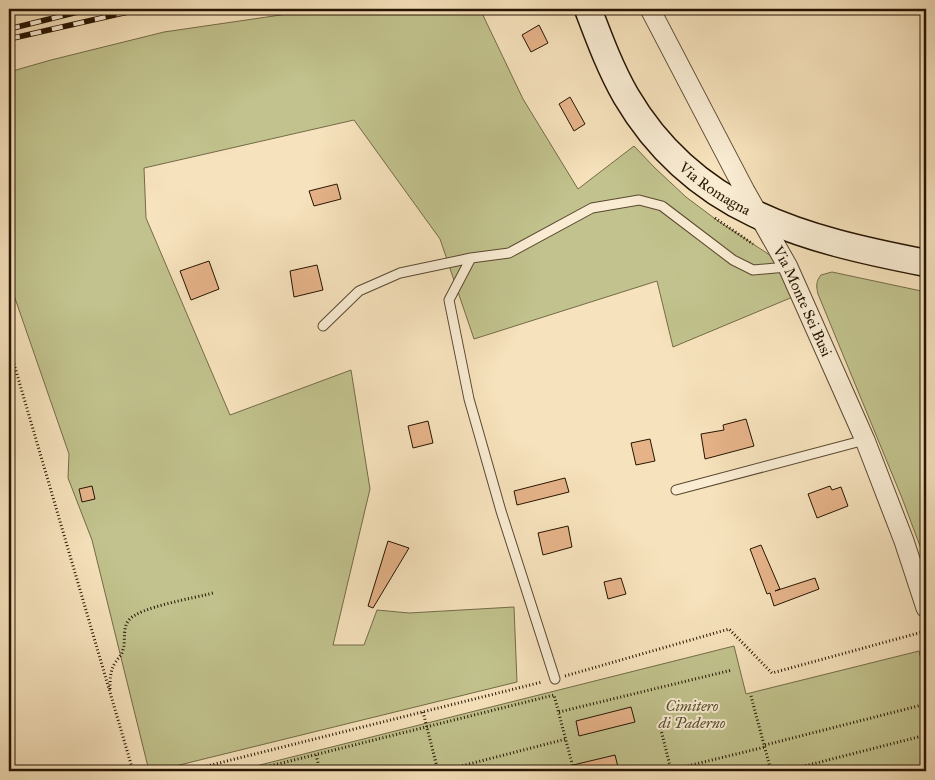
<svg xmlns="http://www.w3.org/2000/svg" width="935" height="780" font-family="'IM FELL Great Primer',serif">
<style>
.green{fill:#c1c28d;stroke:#746b47}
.building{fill:#e6b389;stroke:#261401}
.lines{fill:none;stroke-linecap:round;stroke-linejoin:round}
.service-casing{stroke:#5a4830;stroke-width:11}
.minor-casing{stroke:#5a4830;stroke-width:21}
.secondary-casing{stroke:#261401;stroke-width:29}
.path{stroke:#261401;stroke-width:3;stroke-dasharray:1 2.5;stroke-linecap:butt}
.service{stroke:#f9ecd3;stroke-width:9}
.minor{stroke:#f9ecd3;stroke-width:19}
.secondary{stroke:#f9ecd3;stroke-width:26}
.rail-casing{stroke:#261401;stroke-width:5.5}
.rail{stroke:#f9ecd3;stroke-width:4;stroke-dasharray:11;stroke-linecap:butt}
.labels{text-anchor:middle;stroke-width:4;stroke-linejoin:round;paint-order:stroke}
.street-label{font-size:15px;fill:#261401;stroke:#f9ecd3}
.park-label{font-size:15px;font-style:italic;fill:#5c5132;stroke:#f9ecd3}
</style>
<rect width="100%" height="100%" fill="#f6e2bc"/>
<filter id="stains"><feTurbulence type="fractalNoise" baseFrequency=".004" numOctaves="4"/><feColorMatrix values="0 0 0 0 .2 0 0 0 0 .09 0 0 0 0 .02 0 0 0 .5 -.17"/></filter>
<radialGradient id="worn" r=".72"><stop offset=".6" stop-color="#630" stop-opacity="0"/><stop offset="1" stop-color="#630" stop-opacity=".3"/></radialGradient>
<path class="green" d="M322 9H480L523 99 578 189 634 146 655 168 686 197 718 221 788 267 800 294 673 347 657 281 474 339 440 239 354 120 144 168 146 218 230 415 351 370 370 489 333 645H364L377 610 409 613 514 607 517 682 155 771H149L92 540 68 478 69 454 9 281V72L51 60 164 32Z
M832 272 926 292V562L902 498 818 294C816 286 816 281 821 275Z
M734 646 746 694 919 651 926 681V771H236Z"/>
<path class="building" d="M539 25 548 43 531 52 522 35Z
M570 97 585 124 574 131 559 104Z
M337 184 341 199 314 206 309 191Z
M209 261 219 289 191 300 180 271Z
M317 265 323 290 294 297 290 271Z
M746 419 754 446 705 459 701 434 724 430 723 425Z
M428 421 433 443 413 448 408 426Z
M650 439 655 461 636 465 631 443Z
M565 478 569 492 517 505 514 491Z
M92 486 95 499 82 502 79 489Z
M830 486 832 490 841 487 848 506 817 518 808 494Z
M568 526 572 547 543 555 538 533Z
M388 541 409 548 373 608 368 606Z
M761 545 780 589 775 591 815 578 819 589 774 606 770 593 767 594 750 549Z
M621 578 626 594 608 599 604 582Z
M631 707 635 722 579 736 576 721Z
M615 755 619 771H570L569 766Z"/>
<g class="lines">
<defs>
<path id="service" d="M471 258 449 300 469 399 501 511 555 679
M323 326 359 291 400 273 471 258 509 253 592 208 639 200 662 206 733 260 753 270 787 267
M676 490 865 440"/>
<g id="minor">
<path id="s1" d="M650 9 745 191 788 267 865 440 904 541 926 608"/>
</g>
<g id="secondary">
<path id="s2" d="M588 9C599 38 610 68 626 96 694 212 803 239 926 263"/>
</g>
</defs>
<use href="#service" class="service-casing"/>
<use href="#minor" class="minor-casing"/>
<use href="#secondary" class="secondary-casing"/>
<path class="path" d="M715 218 753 244
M9 347 133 771
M565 676 729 629 772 673 926 631
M110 689C110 680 110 671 115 663 118 658 122 655 123 650 126 641 122 628 129 620 139 607 195 598 213 593
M751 696 771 771
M423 712 438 771
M559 712 732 670
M659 722 671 770
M765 745 926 704
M316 755 320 771
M671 770 765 747
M198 771 200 768 215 764 542 682
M250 771 554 695 574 771
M442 771 566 739
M785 771 926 735
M911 771 926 768"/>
<use href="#service" class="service"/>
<use href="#minor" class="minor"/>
<use href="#secondary" class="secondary"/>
<defs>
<path id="rail" d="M9 29 90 9
M9 39 141 9"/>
</defs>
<use href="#rail" class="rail-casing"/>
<use href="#rail" class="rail"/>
</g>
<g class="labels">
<g class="street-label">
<text dy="5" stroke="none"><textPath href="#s2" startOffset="225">Via Romagna</textPath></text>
<text dy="5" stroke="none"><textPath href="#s1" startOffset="330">Via Monte Sei Busi</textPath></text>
</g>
<g class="park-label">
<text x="692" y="711">Cimitero<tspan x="692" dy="17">di Paderno</tspan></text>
</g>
</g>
<rect width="935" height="780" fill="none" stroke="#f6e2bc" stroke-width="30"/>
<rect x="10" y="10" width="915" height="760" fill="none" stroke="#261401" stroke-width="2.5"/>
<rect x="15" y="15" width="905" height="750" fill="none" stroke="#261401"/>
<rect width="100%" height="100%" filter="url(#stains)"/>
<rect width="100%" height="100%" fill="url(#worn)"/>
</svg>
